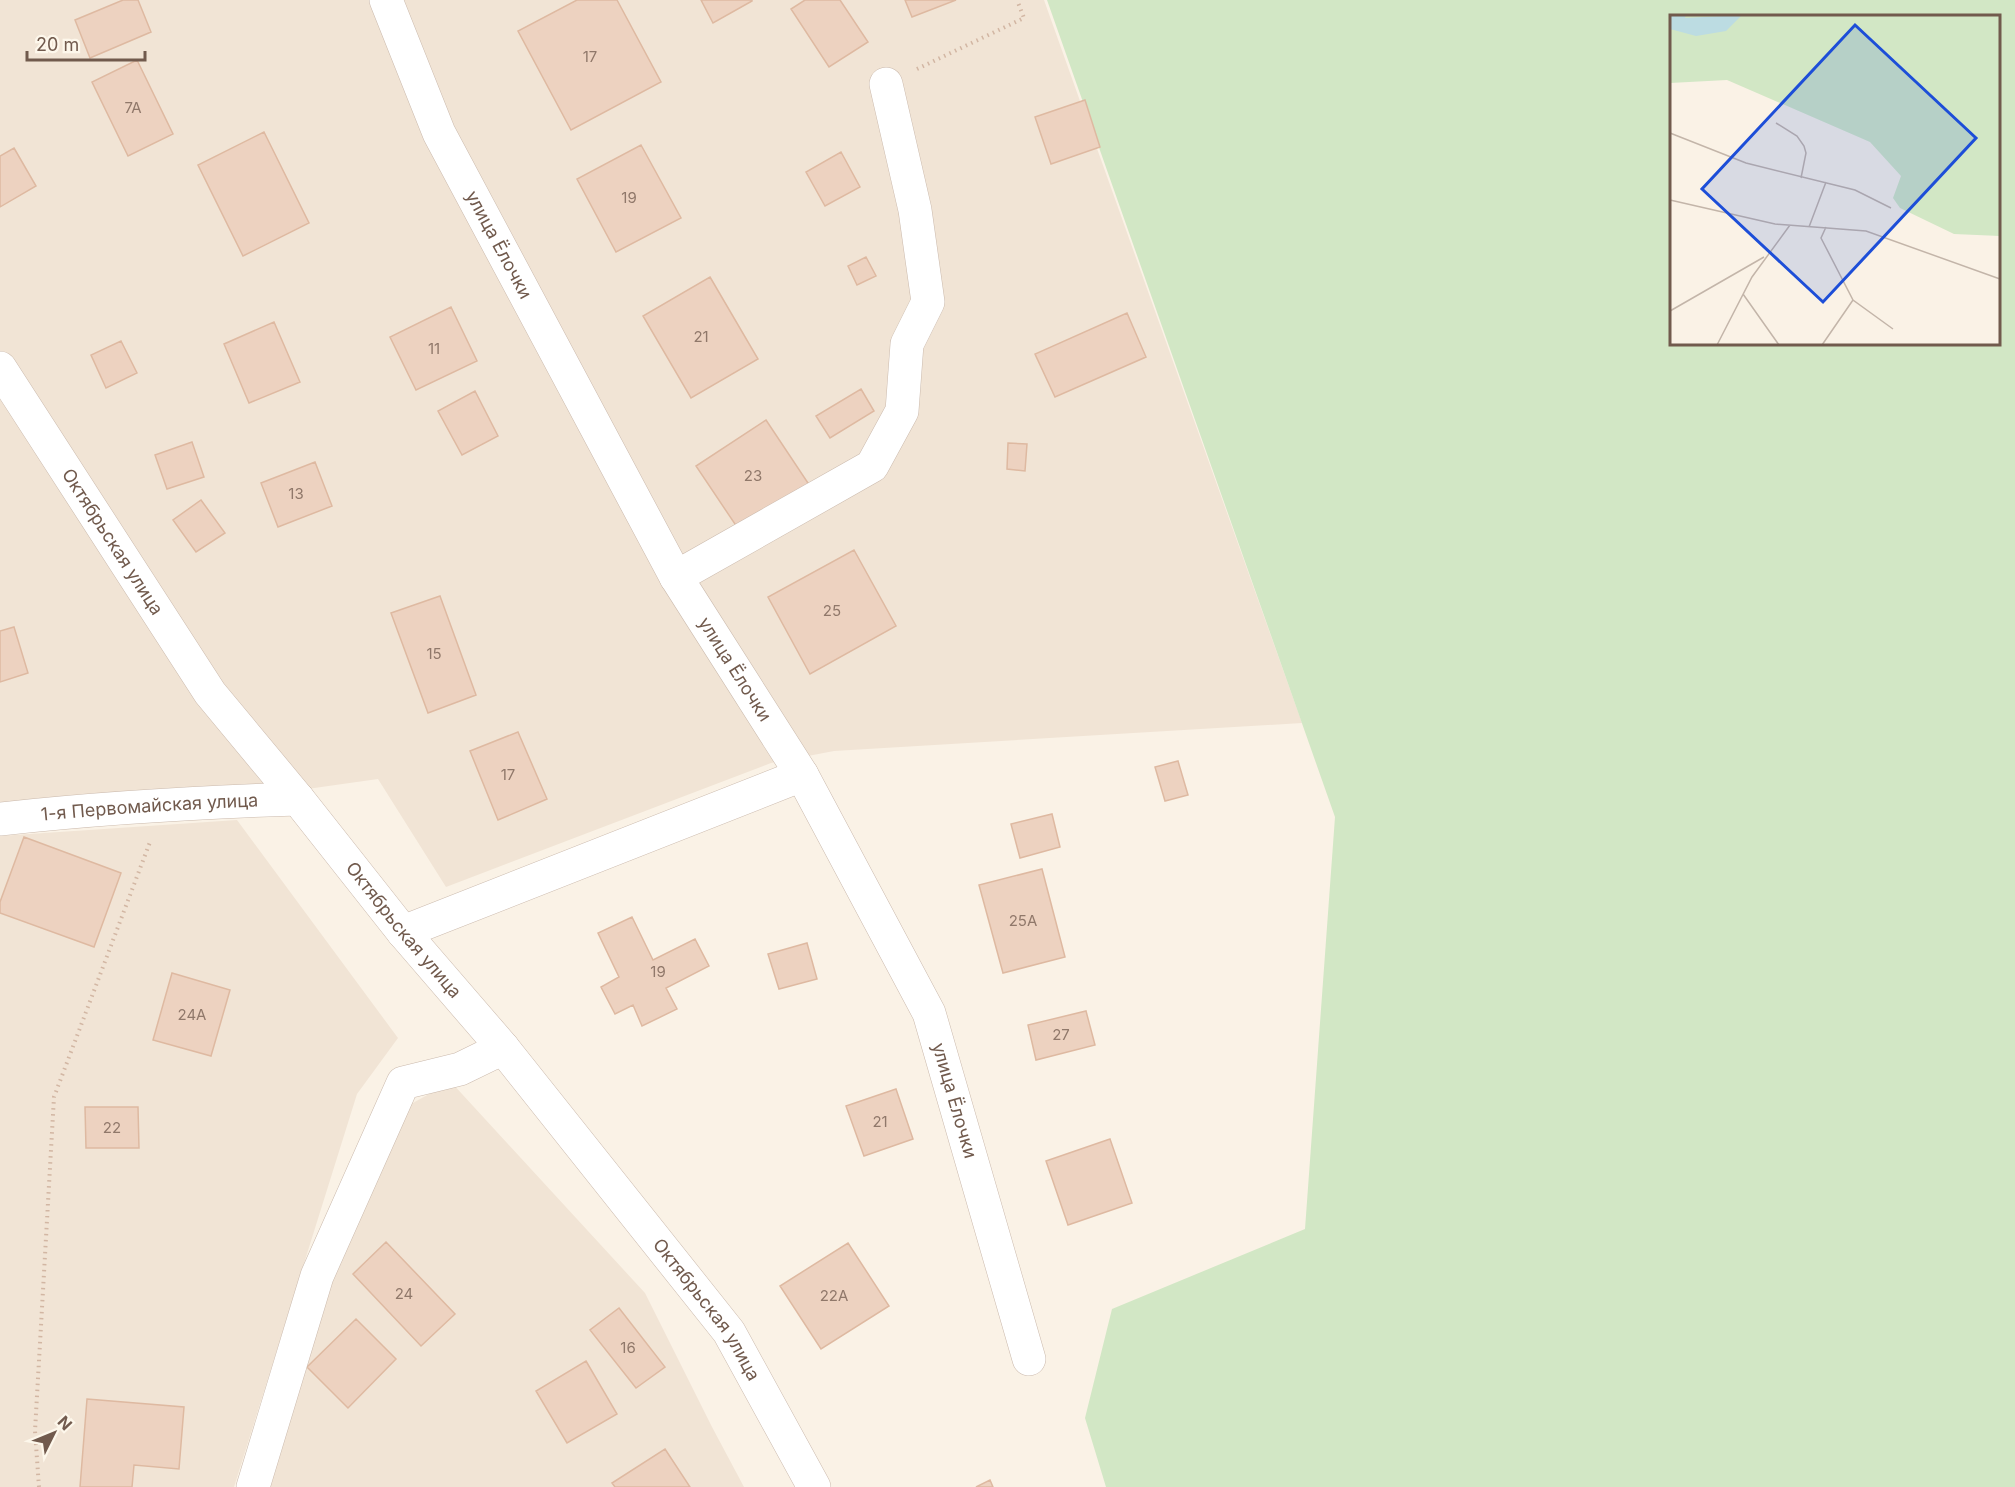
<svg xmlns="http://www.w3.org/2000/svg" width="2015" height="1487" font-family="Inter,sans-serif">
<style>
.residential{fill:#f1e4d5}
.green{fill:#d2e7c5;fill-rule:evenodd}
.building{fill:#edd2c0;stroke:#deb9a1;stroke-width:1.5}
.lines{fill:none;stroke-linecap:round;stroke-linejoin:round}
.minor-casing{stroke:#cbbaad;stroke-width:34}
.path{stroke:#d2b6a3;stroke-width:4;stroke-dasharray:1.5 4.5;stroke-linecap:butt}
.minor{stroke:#fff;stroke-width:33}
.labels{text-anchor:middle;stroke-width:4.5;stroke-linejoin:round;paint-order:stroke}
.number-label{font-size:15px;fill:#90786a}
.street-label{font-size:18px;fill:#715a4d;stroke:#fdf7eb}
.inset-road{fill:none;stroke:#c3b5a9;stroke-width:1.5}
.view{fill:#1d4ed8;fill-opacity:0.15;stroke:#1d4ed8;stroke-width:3}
.inset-edge{fill:none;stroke:#715a4d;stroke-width:3}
</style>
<rect width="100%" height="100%" fill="#faf2e6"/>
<path class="residential" d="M0 0H1044L1302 723 834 751 771 763 446 887 378 779 0 832Z
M237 820 398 1038 357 1094 234 1487H0V836Z
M451 1082 645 1293 712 1427 744 1487H267L331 1280 411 1104Z"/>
<path class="green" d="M1047 0H2015V1487H1106L1085 1418 1112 1309 1305 1229 1335 817ZM1672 16H1998V344H1672Z"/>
<path class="building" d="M123 0H138L151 32 90 58 75 20Z
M577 0H617L661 82 571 130 518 31Z
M701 0H752V1L713 23Z
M805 0H840L868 42 829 67 791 9Z
M905 0H956L912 17Z
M137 60 173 134 128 156 92 82Z
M1085 100 1100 147 1051 164 1035 117Z
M264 132 309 223 243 256 198 165Z
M641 145 681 218 616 252 577 179Z
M14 148 36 186 0 207V156Z
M841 152 860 187 825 206 806 172Z
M866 257 876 276 857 285 848 266Z
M710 277 758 359 691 398 643 316Z
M451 307 477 361 416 390 390 337Z
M1127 313 1146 357 1055 397 1035 354Z
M274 322 300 382 249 403 224 344Z
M121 341 137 373 106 388 91 355Z
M861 389 874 411 830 438 816 416Z
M475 391 498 436 462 455 438 411Z
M766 420 810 486 741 533 696 466Z
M192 442 204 477 167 489 155 455Z
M1008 443 1027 444 1025 471 1007 469Z
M315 462 332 506 278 527 261 483Z
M201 500 225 533 196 552 173 520Z
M854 550 896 626 810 674 768 597Z
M440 596 476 695 428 713 391 613Z
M14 627 28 673 0 682V631Z
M518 732 547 799 498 820 470 751Z
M1178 761 1188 795 1165 801 1155 767Z
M1052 814 1060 847 1020 858 1011 824Z
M24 837 121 873 94 947 0 913V902Z
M1042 869 1065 957 1003 973 979 885Z
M632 917 653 960 695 939 709 966 666 988 677 1009 642 1026 633 1005 615 1014 601 987 619 977 598 933Z
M807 943 817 979 779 989 768 954Z
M172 973 230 990 211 1056 153 1040Z
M1086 1011 1095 1045 1036 1060 1028 1025Z
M896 1089 913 1139 864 1156 846 1106Z
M85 1107H138L139 1148H86Z
M1110 1139 1132 1203 1068 1225 1046 1161Z
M386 1242 455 1314 421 1346 353 1274Z
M848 1243 889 1306 821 1349 780 1286Z
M619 1308 665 1367 636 1388 590 1330Z
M356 1319 396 1359 348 1408 307 1367Z
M586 1361 617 1414 567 1443 536 1391Z
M87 1399 184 1407 179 1469 134 1465 132 1487H80Z
M665 1449 690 1487H615L612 1483Z
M990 1480 993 1487H976Z"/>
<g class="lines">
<defs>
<g id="minor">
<path id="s1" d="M386 0 439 133 676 577 802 775 929 1013 1029 1359"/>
<path id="s2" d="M0 368 210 693 298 799 403 932 503 1048 729 1332 814 1487"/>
<path d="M676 577 872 466 902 411 907 344 928 302 915 210 886 84"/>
<path id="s3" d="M0 819C99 808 199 802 298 799"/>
<path d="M403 932 802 775"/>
<path d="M253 1487 317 1276 403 1083 460 1069 503 1048"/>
</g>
</defs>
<use href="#minor" class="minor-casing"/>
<path class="path" d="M917 69 1024 18 1017 0
M39 1487 35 1431 54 1097 150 842"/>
<use href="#minor" class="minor"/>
</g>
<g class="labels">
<g class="number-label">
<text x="590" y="62">17</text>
<text x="133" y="113">7А</text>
<text x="629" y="203">19</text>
<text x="701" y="342">21</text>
<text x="434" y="354">11</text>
<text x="753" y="481">23</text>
<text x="296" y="499">13</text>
<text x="832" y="616">25</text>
<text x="434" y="659">15</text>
<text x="508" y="780">17</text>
<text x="1023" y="926">25А</text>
<text x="658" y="977">19</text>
<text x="192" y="1020">24А</text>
<text x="1061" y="1040">27</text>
<text x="880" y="1127">21</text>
<text x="112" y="1133">22</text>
<text x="404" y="1299">24</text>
<text x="834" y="1301">22А</text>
<text x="628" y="1353">16</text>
</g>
<g class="street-label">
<text dy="6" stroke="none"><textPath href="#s1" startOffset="270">улица Ёлочки</textPath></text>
<text dy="6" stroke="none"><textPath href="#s2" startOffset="207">Октябрьская улица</textPath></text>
<text dy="6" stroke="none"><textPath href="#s1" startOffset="756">улица Ёлочки</textPath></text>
<text dy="6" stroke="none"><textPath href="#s3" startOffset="150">1-я Первомайская улица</textPath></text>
<text dy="6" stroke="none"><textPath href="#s2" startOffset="693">Октябрьская улица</textPath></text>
<text dy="6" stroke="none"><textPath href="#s1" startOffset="1242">улица Ёлочки</textPath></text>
<text dy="6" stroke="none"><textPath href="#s2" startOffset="1179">Октябрьская улица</textPath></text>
</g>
</g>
<g transform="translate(1670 15)">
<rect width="330" height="330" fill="#faf2e6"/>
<path d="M0 0H330V221L284 219 230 193 223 183 231 161 200 127 57 65 0 68Z" fill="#d2e7c5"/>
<path d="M0 0H16L15 3 72 0 56 16 26 21 0 14Z" fill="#bcdce2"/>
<path class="inset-road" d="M106 108 127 121 134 131 136 138 131 163M0 118 76 148 185 175 221 193M0 185 105 209 196 216 330 264M139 212 156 167M156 212 151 223 183 285 223 314M73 279 109 330M0 296 94 242M47 330 82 262 120 210M152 330 183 285"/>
<path class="view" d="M185 10 306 123 153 287 32 174Z"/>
<rect width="330" height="330" class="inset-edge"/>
</g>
<g transform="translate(54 1433) rotate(47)" stroke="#fdf7eb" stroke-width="4.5" paint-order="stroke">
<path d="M0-4.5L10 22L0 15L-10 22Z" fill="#715a4d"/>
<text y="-9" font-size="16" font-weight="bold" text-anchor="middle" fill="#715a4d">N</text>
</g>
<path d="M27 51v9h118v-9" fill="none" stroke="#715a4d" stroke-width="3"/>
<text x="36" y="51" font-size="18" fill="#715a4d" stroke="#fdf7eb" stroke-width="4.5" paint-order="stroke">20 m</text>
</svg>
